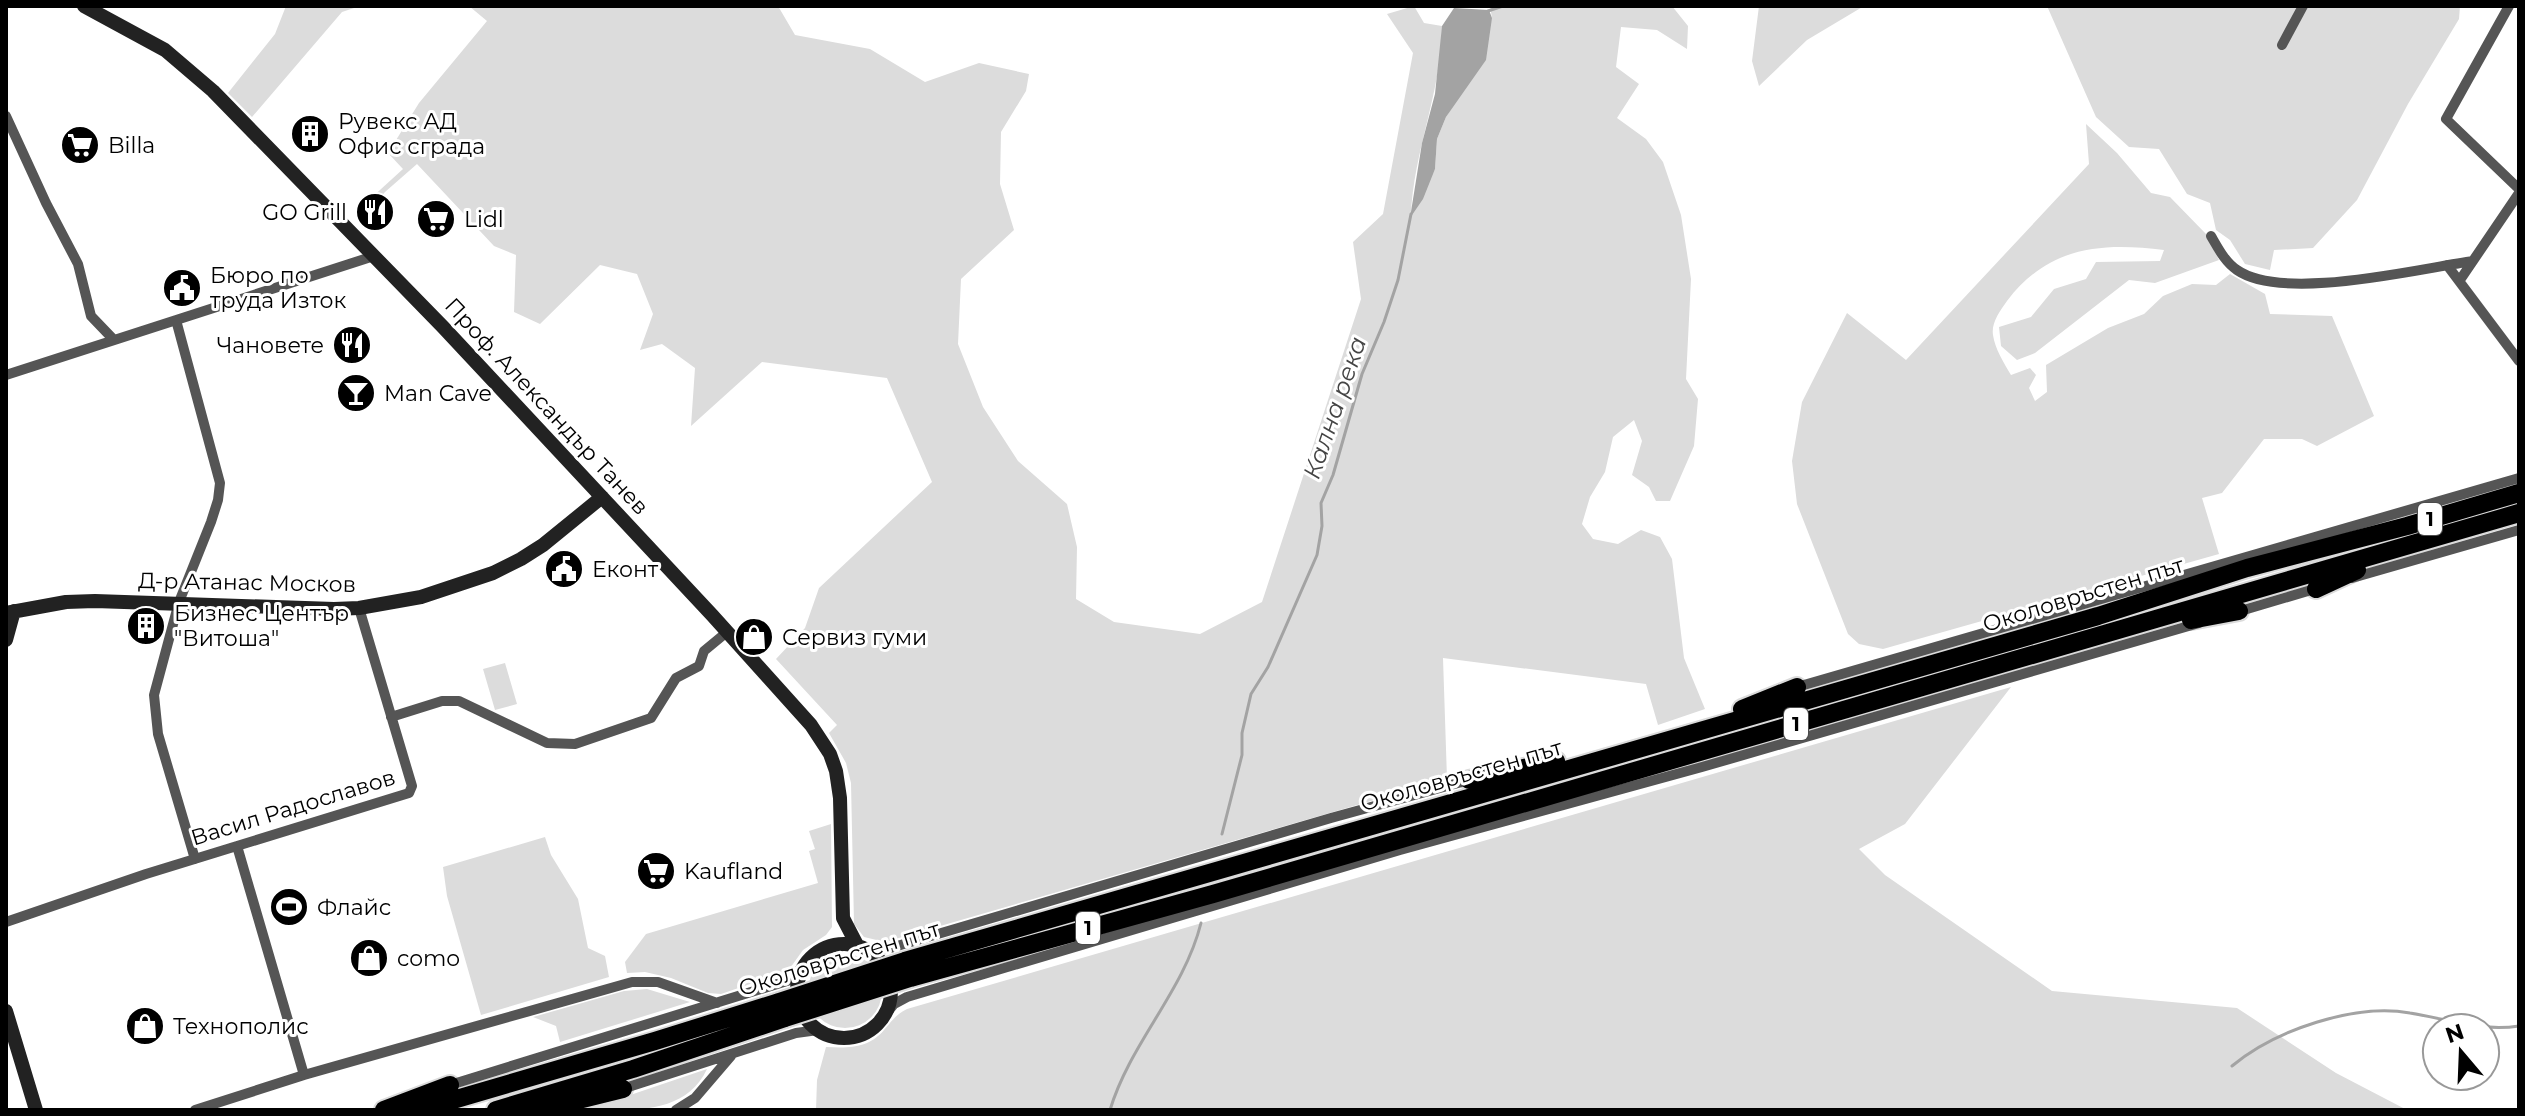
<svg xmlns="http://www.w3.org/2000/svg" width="2525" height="1116" font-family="Montserrat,sans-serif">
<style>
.green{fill:#dcdcdc}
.water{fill:#a3a3a3}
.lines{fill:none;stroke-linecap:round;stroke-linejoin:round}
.stream{stroke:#a3a3a3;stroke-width:3}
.highway-casing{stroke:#dbdbdb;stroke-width:22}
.street{stroke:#555;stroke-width:10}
.secondary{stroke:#222;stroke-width:14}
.highway{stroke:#000;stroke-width:18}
.highway-bridge-casing{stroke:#dbdbdb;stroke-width:22;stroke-linecap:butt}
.highway-bridge{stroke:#000;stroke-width:18}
.labels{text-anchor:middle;stroke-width:6;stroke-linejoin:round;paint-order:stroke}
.shield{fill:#fff;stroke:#4c4c4c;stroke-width:2}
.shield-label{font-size:20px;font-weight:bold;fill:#000}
.poi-label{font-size:22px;fill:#000;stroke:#fff;text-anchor:start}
.street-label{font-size:22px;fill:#000;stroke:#fff}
.water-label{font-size:24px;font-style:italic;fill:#444;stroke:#fff}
</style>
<rect width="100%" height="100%" fill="#fff"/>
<path class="green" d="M286 6H360L342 12 252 117 228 93 275 34Z
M469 6H778L795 35 870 49 925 82 979 63 1029 74 1026 91 1001 132 1000 184 1014 230 961 279 958 344 983 407 1018 461 1067 504 1077 547 1076 599 1114 622 1200 634 1262 602 1361 299 1353 242 1383 214 1413 53 1387 14 1414 6 1424 23 1442 26C1442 91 1413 152 1411 216L1435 169 1437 139 1446 117 1454 104 1492 18 1490 6H1672L1688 26 1687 49 1657 30 1621 27 1616 67 1639 84 1617 118 1646 139 1663 162 1681 215 1691 279 1686 379 1698 399 1694 446 1670 501H1656L1649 487 1632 475 1642 441 1634 420 1613 437 1605 472 1590 497 1582 524 1593 539 1618 544 1641 530 1660 537 1672 559 1684 658 1705 709 1658 725 1646 684 1443 658 1447 779 885 942 864 937 854 924 851 783 846 763 829 733 837 725 776 659 805 628 819 588 932 482 887 378 762 362 691 426 695 368 662 344 640 350 653 314 637 274 600 265 540 324 514 312 516 255 494 246 417 164 385 192 366 214 358 210 403 169 388 153 419 103 487 21Z
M1759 6H1864L1807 40 1759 86 1752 61Z
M2047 6H2460L2459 19 2408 104 2357 200 2313 248 2274 250 2270 270 2245 264 2230 240 2216 230 2210 203 2187 194 2159 149 2129 147 2096 117Z
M2086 124 2117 153 2151 193 2170 197 2206 234 2219 260 2155 283 2129 280 2035 353 2017 360 2001 346 1999 327 2031 317 2054 289 2086 279 2096 262 2160 261 2164 250C2100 242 2048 247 2007 301 2000 311 1991 323 1993 335 1995 349 2004 363 2011 375L2030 368 2036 375 2029 388 2035 401 2047 392 2046 365 2108 328 2144 314 2163 296 2192 284 2216 285 2230 274 2265 294 2270 314 2332 316 2374 416 2317 446 2302 439H2264L2222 493 2202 498 2219 554 1883 649 1859 644 1848 634 1797 504 1792 461 1802 402 1847 313 1906 360 2089 164Z
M505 663 517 704 495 710 483 669Z
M2011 687 1905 824 1859 849 1885 875 2052 991 2237 1008 2336 1073 2407 1110H816L817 1080 826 1047C848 1048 868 1049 884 1030 893 1020 895 1015 907 1009Z
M831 824 832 927 826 935 803 950 788 971 721 994 708 993 671 978 645 972 627 973 625 962 646 934 818 883 809 851 815 849 809 831Z
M545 837 551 855 578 899 588 948 605 956 609 977 481 1015 447 896 443 867Z
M808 991a37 37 0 1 1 74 0a37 37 0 1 1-74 0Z
M647 989 690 1002 560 1042 556 1026 533 1017 624 991Z
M707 1069C685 1116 629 1110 586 1110Z"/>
<path class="water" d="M1454 8 1489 10 1492 18 1486 60 1446 117 1437 139 1435 169 1423 199 1410 218 1422 143 1435 94 1442 26Z"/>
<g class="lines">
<path class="stream" d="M1488 11 1503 6
M1222 834 1242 755V733L1251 694 1268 667 1317 555 1322 526 1321 503 1333 475 1362 374 1384 322 1398 280 1411 214
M2232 1066C2275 1030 2355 1003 2410 1013 2448 1019 2481 1032 2519 1026
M1110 1110C1130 1043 1184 991 1201 923"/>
<defs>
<path id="highway" d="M2316 589 2357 570
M2191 620 2239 611
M1742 709 1797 687
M1469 780 1556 761
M905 961 2098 616 2247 568 2407 526 2519 493
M910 978 1213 894 2519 513
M384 1110 450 1085
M419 1110 655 1041 779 1002
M496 1110 633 1069 785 1018
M538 1110 623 1089"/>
</defs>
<use href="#highway" class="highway-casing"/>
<path class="street" d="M2509 6 2446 119 2519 189
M2282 45 2303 6
M6 116 46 203 78 264 91 316 114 340
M2211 236C2218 248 2225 262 2237 270 2283 302 2416 269 2473 261
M2447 265 2519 361
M2460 280 2519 193
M176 320 220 483 218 500 211 522 179 602 154 695 158 734 195 859
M6 375 374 256
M2352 578 2519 530
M2237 612 2318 588
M1797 687 2519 478
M391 717 442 701H459L547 743 575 744 651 718 676 678 699 666 704 651 727 632
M237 846 304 1075
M6 922 146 874 409 793 412 786 359 608
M868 950 887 949 1331 818 1469 780
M885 1015 894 1004 907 997 1400 850 1702 767 2199 623
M450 1085 787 981 800 974
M619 1090 796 1033 818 1030
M195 1110 304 1075 632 982H658L717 1003
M676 1110 695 1098 731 1056"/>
<path class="secondary" d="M84 6 165 50 213 91 443 327 712 615 811 725 830 754 836 771 840 798 843 918 857 945
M6 613 66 602 95 601 334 609 359 608 421 597 493 573 521 559 543 545 602 497
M6 640 14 611
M797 991a47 47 0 1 1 94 0a47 47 0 1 1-94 0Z
M6 1011 36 1110"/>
<use href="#highway" class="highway"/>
<defs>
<path id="highway-bridge" d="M779 1002 905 961
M785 1018 910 978"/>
</defs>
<use href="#highway-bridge" class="highway-bridge-casing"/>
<use href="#highway-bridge" class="highway-bridge"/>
</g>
<defs>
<symbol id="building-disc" viewBox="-11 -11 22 22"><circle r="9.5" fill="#000" stroke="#fff"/><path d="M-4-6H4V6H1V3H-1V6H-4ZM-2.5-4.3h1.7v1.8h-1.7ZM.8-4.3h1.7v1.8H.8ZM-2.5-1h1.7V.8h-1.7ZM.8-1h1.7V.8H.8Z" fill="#fff"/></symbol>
<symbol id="supermarket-disc" viewBox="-11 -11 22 22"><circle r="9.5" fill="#000" stroke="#fff"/><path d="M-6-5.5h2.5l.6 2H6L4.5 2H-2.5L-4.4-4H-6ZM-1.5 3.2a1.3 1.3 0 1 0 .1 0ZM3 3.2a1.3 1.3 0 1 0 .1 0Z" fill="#fff"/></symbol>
<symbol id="restaurant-disc" viewBox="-11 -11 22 22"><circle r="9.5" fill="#000" stroke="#fff"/><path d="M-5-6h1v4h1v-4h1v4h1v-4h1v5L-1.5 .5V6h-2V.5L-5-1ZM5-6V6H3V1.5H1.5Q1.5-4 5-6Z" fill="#fff"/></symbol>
<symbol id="civic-disc" viewBox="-11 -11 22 22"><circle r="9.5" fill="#000" stroke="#fff"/><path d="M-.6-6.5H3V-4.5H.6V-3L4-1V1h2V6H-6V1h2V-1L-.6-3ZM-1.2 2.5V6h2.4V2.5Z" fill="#fff"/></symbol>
<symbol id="bar-disc" viewBox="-11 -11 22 22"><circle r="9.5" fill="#000" stroke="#fff"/><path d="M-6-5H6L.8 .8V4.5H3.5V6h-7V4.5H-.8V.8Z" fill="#fff"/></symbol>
<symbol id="shop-disc" viewBox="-11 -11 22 22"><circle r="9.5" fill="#000" stroke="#fff"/><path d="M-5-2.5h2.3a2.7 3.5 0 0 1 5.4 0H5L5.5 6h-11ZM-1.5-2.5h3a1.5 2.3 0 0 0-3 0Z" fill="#fff"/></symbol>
<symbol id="stadium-disc" viewBox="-11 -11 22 22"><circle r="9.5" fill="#000" stroke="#fff"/><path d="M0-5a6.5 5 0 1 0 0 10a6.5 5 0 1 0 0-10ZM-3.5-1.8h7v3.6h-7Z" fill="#fff"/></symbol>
</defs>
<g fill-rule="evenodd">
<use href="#building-disc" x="288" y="112" width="44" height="44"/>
<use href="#supermarket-disc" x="58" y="123" width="44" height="44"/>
<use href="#restaurant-disc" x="353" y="190" width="44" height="44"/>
<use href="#supermarket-disc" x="414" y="197" width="44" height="44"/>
<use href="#civic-disc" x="160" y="266" width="44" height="44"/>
<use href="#restaurant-disc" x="330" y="323" width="44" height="44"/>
<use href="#bar-disc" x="334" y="371" width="44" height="44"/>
<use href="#civic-disc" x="542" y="547" width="44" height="44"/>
<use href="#building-disc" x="124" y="604" width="44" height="44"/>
<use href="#shop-disc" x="732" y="615" width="44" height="44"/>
<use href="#supermarket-disc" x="634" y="849" width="44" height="44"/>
<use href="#stadium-disc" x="267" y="885" width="44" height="44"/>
<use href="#shop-disc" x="347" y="936" width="44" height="44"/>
<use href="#shop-disc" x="123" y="1004" width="44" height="44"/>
</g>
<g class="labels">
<g class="shield">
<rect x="2418" y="503" width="24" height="32" rx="6"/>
<rect x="1784" y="708" width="24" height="32" rx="6"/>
<rect x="1076" y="912" width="24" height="32" rx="6"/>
</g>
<g class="shield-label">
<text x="2430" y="526">1</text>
<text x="1796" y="731">1</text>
<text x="1088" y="935">1</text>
</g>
<g class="poi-label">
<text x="338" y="129">Рувекс АД<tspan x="338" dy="25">Офис сграда</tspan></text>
<text x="108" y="153">Billa</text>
<text x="347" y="220" text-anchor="end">GO Grill</text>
<text x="464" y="227">Lidl</text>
<text x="210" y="283">Бюро по<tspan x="210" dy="25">труда Изток</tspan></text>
<text x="324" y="353" text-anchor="end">Чановете</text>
<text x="384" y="401">Man Cave</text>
<text x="592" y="577">Еконт</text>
<text x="174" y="621">Бизнес Център<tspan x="174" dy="25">"Витоша"</tspan></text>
<text x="782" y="645">Сервиз гуми</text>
<text x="684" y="879">Kaufland</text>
<text x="317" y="915">Флайс</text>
<text x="397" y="966">como</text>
<text x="173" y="1034">Технополис</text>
</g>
<g class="street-label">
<text transform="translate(547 406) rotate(47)" y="8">Проф. Александър Танев</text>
<text transform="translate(247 582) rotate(1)" y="8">Д-р Атанас Москов</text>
<text transform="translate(2083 594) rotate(-17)" y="8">Околовръстен път</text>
<text transform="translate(1461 775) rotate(-16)" y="8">Околовръстен път</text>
<text transform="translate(293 807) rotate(-17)" y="8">Васил Радославов</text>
<text transform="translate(839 958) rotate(-17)" y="8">Околовръстен път</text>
</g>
<g class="water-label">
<text transform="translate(1335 408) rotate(-71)" y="8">Кална река</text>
</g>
</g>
<rect width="2525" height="1116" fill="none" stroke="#000000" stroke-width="16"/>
<g transform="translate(2461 1052) rotate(341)"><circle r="38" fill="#ffffff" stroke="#999999" stroke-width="2"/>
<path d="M0-6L14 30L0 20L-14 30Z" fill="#000000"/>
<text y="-12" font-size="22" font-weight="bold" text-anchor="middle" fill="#000000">N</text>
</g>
</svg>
